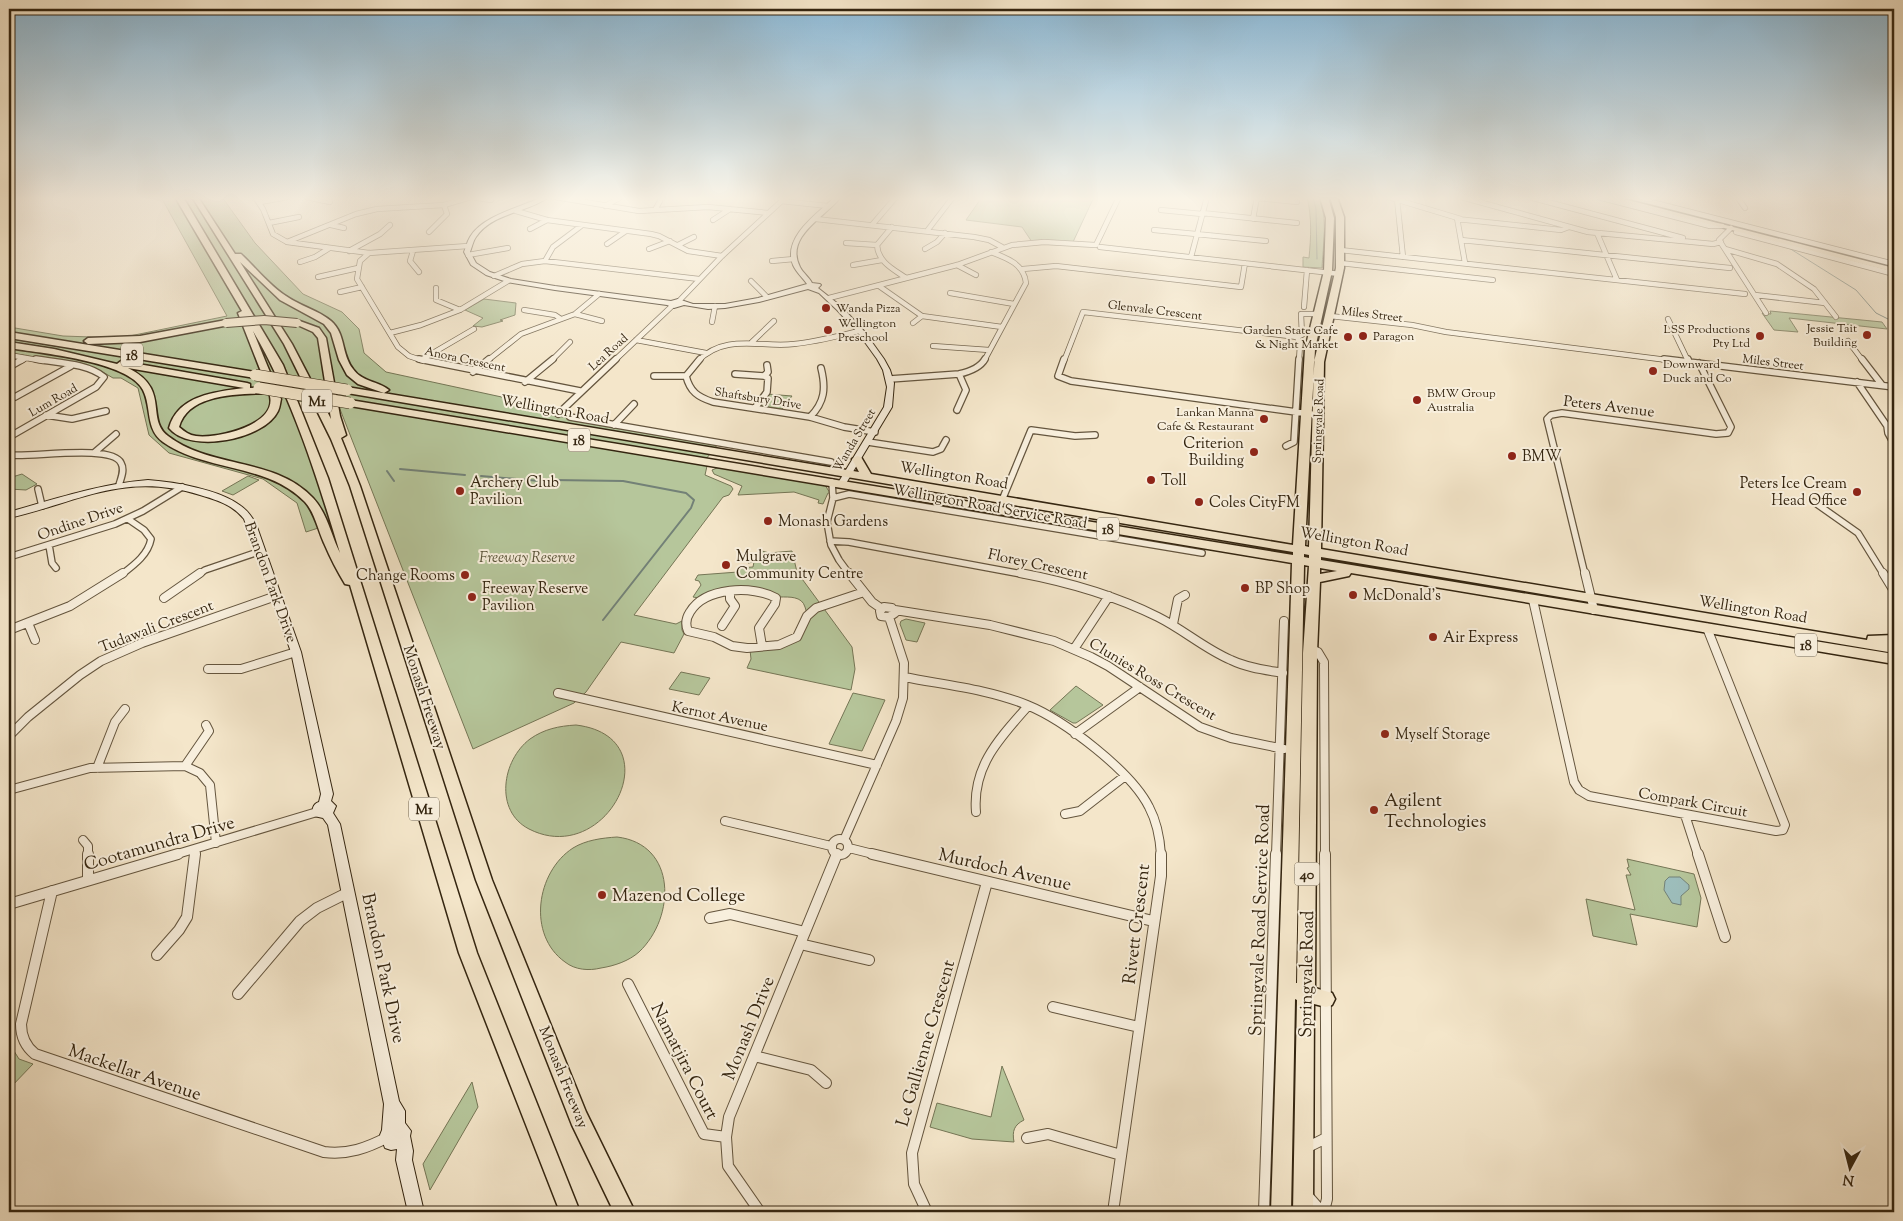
<svg xmlns="http://www.w3.org/2000/svg" width="1903" height="1221" font-family="'Sorts Mill Goudy',serif">
<style>
.green{fill:#b6c69b;stroke:#757656}
.water{fill:#9dbebc;stroke:#738177}
.lines{fill:none;stroke-linecap:round;stroke-linejoin:round}
.stream-far1{stroke:#738177;stroke-width:1}
.stream{stroke:#738177;stroke-width:2}
.street-far3-casing{stroke:#64553e;stroke-width:6}
.street-far2-casing{stroke:#64553e;stroke-width:8}
.street-far1-casing{stroke:#64553e;stroke-width:10}
.street-casing{stroke:#64553e;stroke-width:12}
.secondary-casing{stroke:#342510;stroke-width:2}
.highway-casing{stroke:#342510;stroke-width:3}
.street-far3{stroke:#f8efdd;stroke-width:4.5}
.street-far2{stroke:#f8efdd;stroke-width:5.5}
.street-far1{stroke:#f8efdd;stroke-width:8}
.street{stroke:#f8efdd;stroke-width:10}
.secondary{fill:#f8efdd;fill-rule:evenodd}
.highway{fill:#f4e6ca;fill-rule:evenodd}
.highway-bridge-far1-casing{stroke:#342510;stroke-width:10;stroke-linecap:butt}
.highway-bridge-casing{stroke:#342510;stroke-width:12;stroke-linecap:butt}
.highway-bridge-far1{stroke:#f4e6ca;stroke-width:8}
.highway-bridge{stroke:#f4e6ca;stroke-width:11}
.poi-dot{fill:#8f2418;stroke:#f8efdd;stroke-width:2}
.labels{text-anchor:middle;stroke-width:4;stroke-linejoin:round;paint-order:stroke}
.far-poi-label{font-size:12px;fill:#342510;stroke:#f8efdd;text-anchor:start}
.far-street-label{font-size:12px;fill:#342510;stroke:#f8efdd}
.shield{fill:#f8efdd;stroke:#6f624e;stroke-width:1}
.shield-label{font-size:14px;font-weight:bold;fill:#342510}
.street-label{font-size:15px;fill:#342510;stroke:#f8efdd}
.poi-label{font-size:15px;fill:#342510;stroke:#f8efdd;text-anchor:start}
.park-label{font-size:15px;font-style:italic;fill:#5b553a;stroke:#f8efdd}
.near-poi-label{font-size:18px;fill:#342510;stroke:#f8efdd;text-anchor:start}
.near-street-label{font-size:18px;fill:#342510;stroke:#f8efdd}
</style>
<rect width="100%" height="100%" fill="#f4e6ca"/>
<filter id="stains"><feTurbulence type="fractalNoise" baseFrequency=".004" numOctaves="4"/><feColorMatrix values="0 0 0 0 .2 0 0 0 0 .09 0 0 0 0 .02 0 0 0 .5 -.17"/></filter>
<radialGradient id="worn" r=".72"><stop offset=".6" stop-color="#630" stop-opacity="0"/><stop offset="1" stop-color="#630" stop-opacity=".3"/></radialGradient>
<path class="green" d="M161 197H222L255 243 303 294 342 312 359 329 364 353 386 372 557 409 551 415 718 444 702 464 707 466 705 475 731 486 733 489 729 495 723 497 634 615 676 624 682 621V630L684 634 674 653 621 642 586 692 574 703 473 749 338 404 294 401 337 522 306 532 297 503 263 479 169 453 149 435 138 388 121 378H113L101 371 82 365 9 353V327L63 336 120 338 227 316Z
M982 197H1094L1073 242H1032L1022 227 966 220Z
M1307 197H1319C1328 219 1323 245 1322 268L1303 267V257L1309 258C1311 237 1312 217 1307 197Z
M484 299 516 303 515 315 500 320 503 321 482 327 473 326 483 318 465 310Z
M1770 311 1882 322 1887 329 1789 318 1798 332 1774 330 1762 313 1771 314Z
M767 394 792 396 782 409 759 406Z
M717 468 740 469 825 485 830 493H828L823 504 818 503 819 500 794 492 738 495 742 486 714 474 712 470Z
M22 474 37 484 26 490 9 489V478Z
M248 476 259 480 233 495 222 491Z
M762 551 769 553 792 551 797 572 852 647 855 669 851 690 747 668 751 659 750 650 802 635 810 618C806 614 807 613 805 607 802 596 789 597 780 597 762 583 722 595 699 598L693 597 701 585 699 581 695 580 698 575 738 572V568L753 567 754 562 748 563 749 556 759 554Z
M906 619 925 623 917 642 906 640 900 624 901 621Z
M681 672 710 678 699 695 669 689Z
M1076 686 1103 705 1076 723H1073L1050 710Z
M853 693 885 700 862 751 829 744Z
M576 725C674 737 607 869 529 829 494 811 502 760 530 739 544 729 559 726 576 725Z
M617 837C677 844 676 917 639 952 629 961 614 966 601 968 589 971 575 970 565 962 527 935 536 872 573 848 586 840 602 838 617 837Z
M1627 859 1694 874 1701 898 1697 927 1630 914 1637 945 1593 936 1586 899 1635 910 1626 875H1631L1627 868 1629 867Z
M14 1051 19 1059 33 1064 9 1089V1055Z
M1002 1066 1024 1120C1014 1125 1012 1131 1014 1142L972 1139 930 1127 937 1103 991 1117Z
M472 1082 478 1107 430 1190 423 1164Z"/>
<path class="water" d="M1669 877H1680L1689 885V889L1681 896V905L1672 903 1664 890 1665 881Z"/>
<g class="lines">
<path class="stream-far1" d="M1313 197 1316 209 1317 259
M1789 248 1856 290 1876 313 1894 322"/>
<path class="stream" d="M400 469 465 475
M387 471 394 481
M481 476 540 481
M553 480 623 481 686 493 694 500 691 508 603 620"/>
<defs>
<path id="street-far3" d="M255 197 263 209 273 234 287 242 369 253 468 246
M306 197 330 202
M471 197 491 200
M555 197 639 211 708 207 768 213
M1388 197 1461 219
M1461 197 1588 232 1713 244 1721 242
M1529 197 1683 238
M1598 197 1710 226H1722
M1632 197 1894 264
M1737 197 1745 208
M1257 198 1297 202
M1397 199 1403 257
M781 201 828 206
M260 202 288 197
M605 206 621 197
M655 210 660 201
M1161 210 1202 214
M516 211 547 220 651 234 659 236 688 251 722 256
M1202 213 1297 223
M1457 218 1465 263
M816 219 974 237 989 240 1002 247
M1253 219 1257 197
M1457 219 1561 230 1569 227
M713 220 730 209
M269 223 299 217
M331 225 344 228
M872 225 896 197
M892 227 877 245C878 262 893 269 906 278
M1731 228 1719 240 1766 313
M530 229 547 220
M1154 230 1196 234
M927 231 953 197
M429 232 447 214 444 205
M1736 232 1894 274
M1597 233 1617 280
M1196 234 1266 241
M1461 240 1730 268
M287 242 356 214 377 209 444 205 471 197
M846 243 877 245
M607 244 626 231
M678 245 694 237
M1096 245 1119 197
M1100 247 1340 274
M649 249 670 241
M925 249 937 242 945 233
M1725 249 1777 264 1814 289 1836 317
M1340 250 1745 294
M349 251 380 234 390 225
M413 251 410 261 419 272
M369 253 360 261 357 279 398 347 409 356 424 361
M468 255 508 248
M1191 257 1207 197
M545 261 553 247 581 226
M772 261 794 259
M300 262 315 257 328 249
M1340 263 1493 280
M853 265 882 260
M957 265 976 275
M1023 269 1056 266 1241 287 1245 263
M494 276 522 264 545 261 699 279
M318 277 358 268
M751 281 767 297
M879 286 922 316 1002 327
M436 288V300L460 310
M340 292 362 287
M950 293 1014 304
M1755 295 1825 303
M829 298 957 265 1012 245 1044 242 1095 245
M679 301 722 256 786 197
M1304 307 1307 270
M524 310 555 315 561 319
M575 314 602 321
M1330 316 1412 325 1446 332 1675 361
M1668 319 1688 361
M712 322 715 306
M913 323 922 316
M390 333 421 325 460 310 508 281
M1297 337 1302 335 1301 314H1317
M1297 337 1300 344 1299 361
M636 340 706 353
M1848 341 1863 361
M752 342 774 321
M933 346 989 350
M9 355 43 361
M421 360 474 329
M21 361 26 358
M487 361 521 334 575 314 599 294
M551 361 570 342
M614 361 672 306
M698 361C725 333 761 348 794 344 816 342 838 336 859 331
M984 361 1026 283C1024 264 1007 258 991 252
M1064 361 1083 312 1297 337"/>
<path id="street-far2" d="M419 359 580 391
M700 359 686 376C690 392 698 397 713 402L810 417 844 427 875 432
M1064 359 1058 376 1071 381 1318 415
M1664 359 1894 387
M1688 359 1689 362
M1862 359 1882 385
M9 367 23 359
M473 372 489 359
M735 374 764 376
M654 376H686
M890 379 959 374C968 372 980 368 985 359
M525 382 553 359
M1857 382 1887 426 1888 433 1894 444
M15 397 71 366
M755 408 767 392 768 378 764 376 768 372 767 365
M957 410 966 390 959 374
M558 414 616 359
M46 415 72 419 106 411
M570 417 831 462
M810 417C825 402 826 388 821 368
M614 425 634 404
M9 437 96 387 104 377C87 363 57 363 36 359
M868 442 933 452 941 449 946 440
M1286 446 1294 442 1299 359
M95 452 116 434
M9 455C30 458 112 444 121 463 125 470 121 478 119 485
M832 482 833 498 827 522 831 545 839 560 850 575
M38 489 42 506
M833 498 849 494 1202 553
M1814 502 1858 533 1884 575
M998 510 1031 430 1075 436 1095 435
M830 541 849 542 1027 575
M49 545 52 563 56 568
M9 557 115 524 143 511 182 487
M121 575C134 565 148 555 151 539L144 530 128 519
M198 575 205 570 261 551
M1585 575 1547 419 1551 415 1562 413 1716 434 1728 433 1731 427 1699 363"/>
<path id="street-far1" d="M849 573 872 602 882 609
M1020 573C1068 582 1114 595 1158 617 1184 630 1205 649 1231 660 1247 668 1266 670 1283 673
M1585 573 1594 610
M1883 573 1894 591
M164 598 200 573
M1533 600 1574 782 1579 790 1589 796 1776 831 1783 830 1785 825 1707 628
M884 607 892 608 895 613 889 617 881 616 880 611Z
M895 610 990 625 1054 641 1091 657 1108 666 1200 727 1231 738 1284 749
M28 623 35 640
M1173 624 1178 599 1185 595
M722 626 735 606 730 599V592
M9 630 70 606 123 573
M762 646 759 628 775 604 776 598C753 585 705 587 690 612 686 618 685 624 688 631L714 637 732 646 747 648 779 645 797 637 807 616 816 608 864 592
M1309 648 1318 652 1324 662 1325 855
M1074 649 1109 596
M208 669H241L296 652
M904 677C945 685 988 689 1027 705 1064 720 1131 771 1149 807 1157 822 1160 838 1161 855
M558 693 877 765
M1075 734 1140 687
M9 736 28 717 80 675 101 661 142 643 276 596
M185 766 209 731 206 725
M97 768 115 722 125 709
M9 790 90 768 185 766 200 773 210 785 216 843
M976 812C972 766 1000 738 1028 706
M1065 814 1080 811 1125 776
M1685 815 1698 855
M725 821 831 846
M832 847a8 8 0 1 1 16 0a8 8 0 1 1-16 0Z
M83 840 88 846V855
M844 840 896 721 903 698 904 663 889 617
M849 848 877 855
M174 855 317 812
M195 855 196 849
M1276 855 1284 621"/>
<path id="street" d="M88 854V880
M872 854 1153 921
M1698 854 1725 937
M52 891 21 1024C21 1037 25 1046 35 1054L324 1152C348 1155 367 1148 388 1137
M9 904 178 854
M710 918 730 914 805 932
M800 944 869 960
M157 955 179 930 187 917 195 854
M628 984 704 1134 726 1137
M238 994 300 921 317 908 347 893
M1053 1007 1139 1027
M754 1056 811 1070 826 1083
M1027 1138 1048 1134 1121 1155
M1306 1148 1326 1138
M1307 1195 1322 1212
M1321 1211 1325 1207 1327 1199 1325 854
M760 1212 728 1166 726 1137 729 1117 837 854
M927 1212 914 1184 912 1153 987 882
M1113 1212 1161 876V854
M1264 1212 1276 854"/>
<path id="secondary" d="M542 197H549C527 213 492 213 476 237 473 241 472 247 470 252L476 263 490 272 511 279 555 286 671 301 678 299 693 304H725L758 298 807 284C803 278 796 272 793 265 782 237 818 213 835 197H841C827 216 784 236 800 267 803 273 809 277 812 283L820 284 821 285 818 288 842 307 864 331 884 359 890 370 894 383 892 407 845 485H839L838 483 884 407 887 387 883 370 877 359 859 334 837 310 819 293 808 289 759 302 725 308 708 309 684 305 674 308 667 305 555 290 507 282 486 275 471 265 464 252C466 247 467 242 470 237 482 216 521 207 542 197Z
M148 480C174 482 219 489 241 506 248 511 252 517 256 524L301 652 333 794 331 801 336 806 333 813 340 824 399 1101 405 1111V1123L411 1131 410 1136 413 1151 412 1160 424 1212H408L396 1160 397 1149 391 1150 385 1148 380 1135 382 1130 384 1104 328 825 323 818 314 816C311 810 313 804 319 802L321 794 291 652 244 519C233 505 217 500 200 495 125 471 79 502 9 518V512C55 499 99 484 148 480Z"/>
<path id="highway" d="M175 197H183L283 365 328 478 477 953 580 1212H560L459 953 350 585 345 584C337 571 330 557 324 543 318 530 315 513 305 502 267 463 206 472 163 442 145 429 152 408 143 390 129 361 39 353 9 348V342L54 349 117 364 121 361 247 383 250 384V388L267 387 238 313 242 311ZM253 331C293 399 317 477 340 553 331 535 327 513 313 498 275 457 211 469 168 436 145 418 171 389 128 368L244 388C215 392 178 395 169 428 190 454 264 440 278 411 280 407 280 403 281 399ZM269 393C281 424 218 439 196 436 189 435 185 432 179 427 188 393 240 394 269 393Z
M192 197H198L235 254H241C256 268 269 285 286 296 300 306 318 310 331 321 346 334 341 354 353 369 362 382 378 381 389 390L384 393 381 392 358 384 347 375 339 360 331 333 324 324 280 300 240 262 292 344 331 419 318 338 313 332 293 323 297 320 319 328 326 338 340 416 346 435 341 438 360 486 492 880 586 1112 635 1212H614L572 1125 476 880 350 486 331 439 284 344Z
M1320 197H1328L1334 218 1332 271 1315 349 1305 546 1309 547 1314 362 1336 268V217L1330 197H1337L1344 217V268L1324 362 1321 549 1867 640 1868 636 1894 635V643H1888L1894 645V653L1321 557V560L1894 654V664L1351 573 1349 576 1320 582 1317 653 1315 988 1332 993 1335 999 1332 1005 1326 1007 1314 1004 1313 1212H1293L1297 1000 1295 999 1291 1212H1271L1292 563 350 406 345 403 350 400 1293 555V552L347 393 342 390 347 387 859 472 852 459 857 456 861 457 871 474 1293 545 1305 349 1324 271 1326 218ZM1304 554 1309 555V558L1304 557ZM1304 565 1309 566 1303 653 1297 983H1296ZM1320 568 1337 571 1320 574Z
M1605 197H1616L1894 268V272Z
M226 320 230 323 229 325 140 342 88 344 84 341 88 338 140 336Z
M9 332 255 372 260 375 255 378 9 338Z"/>
</defs>
<use href="#street-far3" class="street-far3-casing"/>
<use href="#street-far2" class="street-far2-casing"/>
<use href="#street-far1" class="street-far1-casing"/>
<use href="#street" class="street-casing"/>
<use href="#secondary" class="secondary-casing"/>
<use href="#highway" class="highway-casing"/>
<use href="#street-far3" class="street-far3"/>
<use href="#street-far2" class="street-far2"/>
<use href="#street-far1" class="street-far1"/>
<use href="#street" class="street"/>
<use href="#secondary" class="secondary"/>
<use href="#highway" class="highway"/>
<defs>
<path id="highway-bridge-far1" d="M226 323 264 320 297 323"/>
<path id="highway-bridge" d="M255 375 347 390
M259 388 350 403"/>
</defs>
<use href="#highway-bridge-far1" class="highway-bridge-far1-casing"/>
<use href="#highway-bridge" class="highway-bridge-casing"/>
<use href="#highway-bridge-far1" class="highway-bridge-far1"/>
<use href="#highway-bridge" class="highway-bridge"/>
</g>
<linearGradient id="sky" x2="0" y2="1"><stop stop-color="#8ab8d6"/><stop offset="0.54" stop-color="#faf4e7"/><stop offset="1" stop-color="#faf4e7" stop-opacity="0"/></linearGradient>
<rect width="1903" height="368" fill="url(#sky)"/>
<g class="poi-dot">
<circle cx="826" cy="308" r="5"/>
<circle cx="828" cy="330" r="5"/>
<circle cx="1867" cy="335" r="5"/>
<circle cx="1363" cy="336" r="5"/>
<circle cx="1760" cy="336" r="5"/>
<circle cx="1348" cy="337" r="5"/>
<circle cx="1653" cy="371" r="5"/>
<circle cx="1417" cy="400" r="5"/>
<circle cx="1264" cy="419" r="5"/>
<circle cx="1254" cy="452" r="5"/>
<circle cx="1512" cy="456" r="5"/>
<circle cx="1151" cy="480" r="5"/>
<circle cx="460" cy="491" r="5"/>
<circle cx="1857" cy="492" r="5"/>
<circle cx="1199" cy="502" r="5"/>
<circle cx="768" cy="521" r="5"/>
<circle cx="726" cy="565" r="5"/>
<circle cx="465" cy="575" r="5"/>
<circle cx="1245" cy="588" r="5"/>
<circle cx="1353" cy="595" r="5"/>
<circle cx="472" cy="597" r="5"/>
<circle cx="1433" cy="637" r="5"/>
<circle cx="1385" cy="734" r="5"/>
<circle cx="1374" cy="810" r="5"/>
<circle cx="602" cy="895" r="5"/>
</g>
<g class="labels">
<g class="far-poi-label">
<text x="836" y="312">Wanda Pizza</text>
<text x="838" y="327">Wellington<tspan x="838" dy="14">Preschool</tspan></text>
<text x="1857" y="332" text-anchor="end">Jessie Tait<tspan x="1857" dy="14">Building</tspan></text>
<text x="1750" y="333" text-anchor="end">LSS Productions<tspan x="1750" dy="14">Pty Ltd</tspan></text>
<text x="1338" y="334" text-anchor="end">Garden State Cafe<tspan x="1338" dy="14">&amp; Night Market</tspan></text>
<text x="1373" y="340">Paragon</text>
<text x="1663" y="368">Downward<tspan x="1663" dy="14">Duck and Co</tspan></text>
<text x="1427" y="397">BMW Group<tspan x="1427" dy="14">Australia</tspan></text>
<text x="1254" y="416" text-anchor="end">Lankan Manna<tspan x="1254" dy="14">Cafe &amp; Restaurant</tspan></text>
</g>
<g class="far-street-label">
<text transform="translate(1155 310) rotate(7)" y="4">Glenvale Crescent</text>
<text transform="translate(1372 314) rotate(7)" y="4">Miles Street</text>
<text transform="translate(608 352) rotate(-42)" y="4">Lea Road</text>
<text transform="translate(465 359) rotate(12)" y="4">Anora Crescent</text>
<text transform="translate(1773 362) rotate(7)" y="4">Miles Street</text>
<text transform="translate(758 398) rotate(9)" y="4">Shaftsbury Drive</text>
<text transform="translate(53 400) rotate(-30)" y="4">Lum Road</text>
<text transform="translate(1318 421) rotate(-88)" y="4">Springvale Road</text>
<text transform="translate(854 440) rotate(-59)" y="4">Wanda Street</text>
</g>
<g class="shield">
<rect x="121" y="343.5" width="22" height="23" rx="4"/>
<rect x="302" y="389.5" width="30" height="23" rx="4"/>
<rect x="568" y="428.5" width="22" height="23" rx="4"/>
<rect x="1097" y="517.5" width="22" height="23" rx="4"/>
<rect x="1795" y="633.5" width="22" height="23" rx="4"/>
<rect x="409" y="797.5" width="30" height="23" rx="4"/>
<rect x="1294.5" y="862.5" width="25" height="23" rx="4"/>
</g>
<g class="shield-label">
<text x="132" y="360">18</text>
<text x="317" y="406">M1</text>
<text x="579" y="445">18</text>
<text x="1108" y="534">18</text>
<text x="1806" y="650">18</text>
<text x="424" y="814">M1</text>
<text x="1307" y="879">40</text>
</g>
<g class="street-label">
<text transform="translate(1609 406) rotate(7)" y="5">Peters Avenue</text>
<text transform="translate(555 409) rotate(10)" y="5">Wellington Road</text>
<text transform="translate(954 475) rotate(9)" y="5">Wellington Road</text>
<text transform="translate(990 506) rotate(10)" y="5">Wellington Road Service Road</text>
<text transform="translate(80 521) rotate(-19)" y="5">Ondine Drive</text>
<text transform="translate(1354 541) rotate(10)" y="5">Wellington Road</text>
<text transform="translate(1038 564) rotate(12)" y="5">Florey Crescent</text>
<text transform="translate(271 582) rotate(70)" y="5">Brandon Park Drive</text>
<text transform="translate(1753 609) rotate(9)" y="5">Wellington Road</text>
<text transform="translate(156 626) rotate(-21)" y="5">Tudawali Crescent</text>
<text transform="translate(1153 679) rotate(31)" y="5">Clunies Ross Crescent</text>
<text transform="translate(425 697) rotate(72)" y="5">Monash Freeway</text>
<text transform="translate(720 716) rotate(12)" y="5">Kernot Avenue</text>
<text transform="translate(1693 802) rotate(10)" y="5">Compark Circuit</text>
<text transform="translate(564 1077) rotate(68)" y="5">Monash Freeway</text>
</g>
<g class="poi-label">
<text x="1244" y="448" text-anchor="end">Criterion<tspan x="1244" dy="17">Building</tspan></text>
<text x="1522" y="461">BMW</text>
<text x="1161" y="485">Toll</text>
<text x="470" y="487">Archery Club<tspan x="470" dy="17">Pavilion</tspan></text>
<text x="1847" y="488" text-anchor="end">Peters Ice Cream<tspan x="1847" dy="17">Head Office</tspan></text>
<text x="1209" y="507">Coles CityFM</text>
<text x="778" y="526">Monash Gardens</text>
<text x="736" y="561">Mulgrave<tspan x="736" dy="17">Community Centre</tspan></text>
<text x="455" y="580" text-anchor="end">Change Rooms</text>
<text x="482" y="593">Freeway Reserve<tspan x="482" dy="17">Pavilion</tspan></text>
<text x="1255" y="593">BP Shop</text>
<text x="1363" y="600">McDonald's</text>
<text x="1443" y="642">Air Express</text>
<text x="1395" y="739">Myself Storage</text>
</g>
<g class="park-label">
<text x="527" y="562">Freeway Reserve</text>
</g>
<g class="near-poi-label">
<text x="1384" y="806">Agilent<tspan x="1384" dy="21">Technologies</tspan></text>
<text x="612" y="901">Mazenod College</text>
</g>
<g class="near-street-label">
<text transform="translate(159 843) rotate(-16)" y="6">Cootamundra Drive</text>
<text transform="translate(1005 869) rotate(13)" y="6">Murdoch Avenue</text>
<text transform="translate(1259 920) rotate(-88)" y="6">Springvale Road Service Road</text>
<text transform="translate(1136 924) rotate(-83)" y="6">Rivett Crescent</text>
<text transform="translate(384 968) rotate(78)" y="6">Brandon Park Drive</text>
<text transform="translate(1306 974) rotate(-89)" y="6">Springvale Road</text>
<text transform="translate(748 1028) rotate(-68)" y="6">Monash Drive</text>
<text transform="translate(925 1043) rotate(-74)" y="6">Le Gallienne Crescent</text>
<text transform="translate(685 1061) rotate(63)" y="6">Namatjira Court</text>
<text transform="translate(135 1072) rotate(19)" y="6">Mackellar Avenue</text>
</g>
</g>
<rect width="1903" height="1221" fill="none" stroke="#f4e6ca" stroke-width="30"/>
<rect x="10" y="10" width="1883" height="1201" fill="none" stroke="#342510" stroke-width="2.5"/>
<rect x="15" y="15" width="1873" height="1191" fill="none" stroke="#342510"/>
<g transform="translate(1850 1168) rotate(187)" stroke="#f8efdd" stroke-width="4" paint-order="stroke">
<path d="M0-4L9 19L0 12L-9 19Z" fill="#342510"/>
<text y="-8" font-size="14" font-weight="bold" text-anchor="middle" fill="#342510">N</text>
</g>
<rect width="100%" height="100%" filter="url(#stains)"/>
<rect width="100%" height="100%" fill="url(#worn)"/>
</svg>
